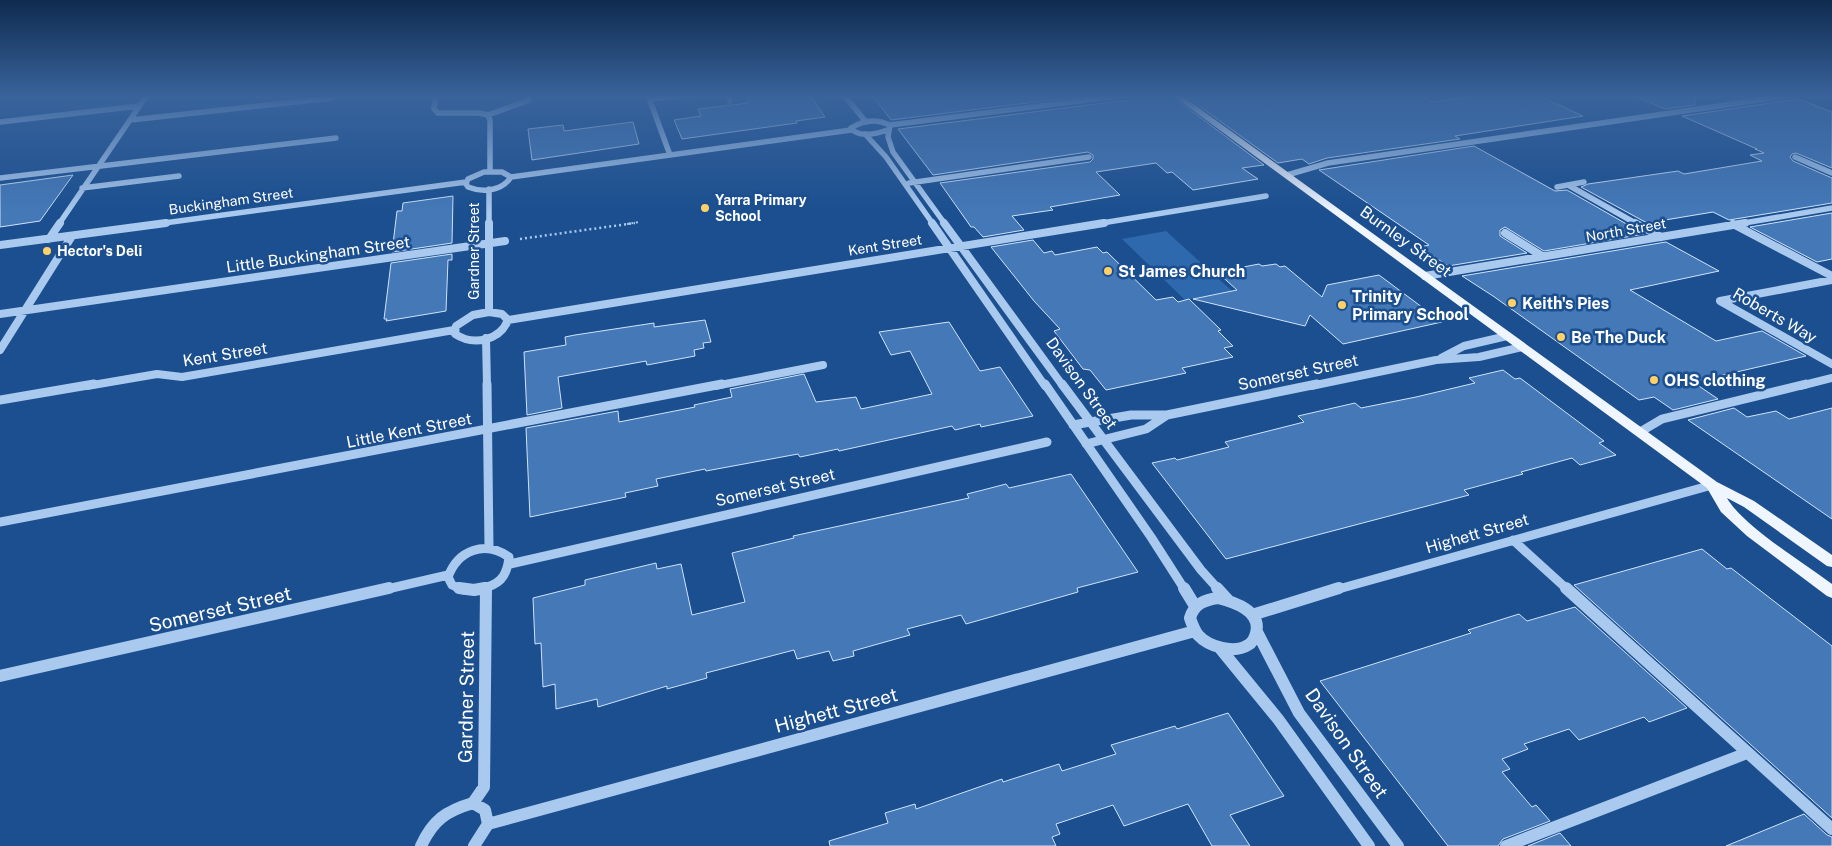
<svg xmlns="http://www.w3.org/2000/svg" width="1832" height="846" font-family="'Public Sans',sans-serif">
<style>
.green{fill:#2e69ad}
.building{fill:#4478b7;stroke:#cfe3fa}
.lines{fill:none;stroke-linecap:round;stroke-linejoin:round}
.path-far1{stroke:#a9c9ee;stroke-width:2;stroke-dasharray:2 2.5;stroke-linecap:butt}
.path{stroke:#a9c9ee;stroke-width:2.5;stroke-dasharray:2 3;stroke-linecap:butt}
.minor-far3{stroke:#a9c9ee;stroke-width:5.5}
.minor-far2{stroke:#a9c9ee;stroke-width:8}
.minor-far1{stroke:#a9c9ee;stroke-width:9}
.minor{stroke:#a9c9ee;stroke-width:12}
.major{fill:#f0f6ff;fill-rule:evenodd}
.poi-dot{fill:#ffd166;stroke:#1b4f8f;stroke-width:2}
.labels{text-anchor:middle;stroke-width:5;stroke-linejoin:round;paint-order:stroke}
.far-poi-label{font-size:14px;font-weight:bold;fill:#fff;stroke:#1b4f8f;text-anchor:start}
.far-street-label{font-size:14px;fill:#fff;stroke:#1b4f8f}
.street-label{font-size:16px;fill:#fff;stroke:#1b4f8f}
.poi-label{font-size:16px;font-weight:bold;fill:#fff;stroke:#1b4f8f;text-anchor:start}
.near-street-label{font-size:19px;fill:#fff;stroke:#1b4f8f}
</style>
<rect width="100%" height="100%" fill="#1b4f8f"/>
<path class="green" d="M1166 231 1232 291 1185 300 1122 239Z"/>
<path class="building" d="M747 95H810L825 117 796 121 797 123 682 139 674 120 701 116 698 109 749 103Z
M872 95H1092L891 120Z
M1132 95H1170L1264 165 1242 168 1258 179 1193 190 1172 172 1167 173 1156 163 1096 172 1120 195 1050 207 1053 210 1012 216 1024 230 983 237 974 227H971L940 183 1090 162 1093 159V155L1088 152 933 175 898 129 1128 100Z
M1184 95H1418L1431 102 1482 95H1537L1583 116 1455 136 1460 139 1327 158 1309 164 1302 159 1278 163Z
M1632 95H1695V105L1665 109Z
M1798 99 1832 112V168L1796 153 1792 154 1790 157 1793 161 1832 178V203L1729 220 1713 212 1647 223 1581 187 1588 184 1678 171 1684 174 1762 161 1750 155 1764 153 1755 149H1757L1682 116Z
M633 122 639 144 532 160 528 129 563 125 564 131Z
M1474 146 1555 191 1567 190 1644 234 1544 251 1505 227 1500 230V236L1527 253 1448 266 1420 247 1429 245 1319 170Z
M73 175 40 221 0 227V185Z
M453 196 452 243 392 252 397 211H402L403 203Z
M1832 213V259L1817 262 1750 227Z
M1033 240 1044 253 1052 251 1055 255 1097 247 1103 253 1107 252 1156 300 1173 297 1178 302 1189 299 1221 330 1218 331 1233 346 1224 348 1233 357 1182 368 1186 373 1106 390 1090 370 1083 369 1054 331 1060 329 1034 301 991 247Z
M1666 242 1719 271 1630 290 1716 341 1762 331 1806 356 1693 382 1718 399 1673 410 1654 397 1639 400 1493 296 1462 276Z
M452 254V260H448L446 311 386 321 387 319H384L391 263Z
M1259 264 1262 266 1276 264 1280 267 1285 266 1322 297 1327 285 1379 275 1442 322 1343 344 1310 315 1305 326 1193 299 1237 290 1217 272Z
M705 320 711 342 703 343 704 348 694 350 695 356 647 365 646 361 558 377 562 408 527 415 524 352 566 345 565 337 575 335 654 323V327Z
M949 322 980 371 1000 367 1033 416 981 427 980 424 955 430 952 426 839 451 838 449 800 457 798 454 706 471 705 469 656 479 658 486 625 493 626 497 530 517 526 428 618 411 619 422 695 407 694 405 732 397 730 389 804 374 816 402 856 397 861 409 932 394 910 351 891 355 879 332Z
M1503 370 1515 379 1520 378 1604 441 1599 443 1616 455 1580 465 1572 458 1521 472 1523 474 1464 490 1469 495 1226 559 1152 463 1175 458 1177 460 1229 447 1225 442 1304 422 1298 416 1355 403 1361 408 1416 397 1475 383 1469 378Z
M1734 408 1747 417 1776 411 1789 419 1832 408V519L1688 420Z
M1071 474 1138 572 1077 588 1078 592 966 624 961 615 907 629 910 635 853 651 854 656 833 661 829 651 797 659 794 650 706 673 707 678 667 689V686L598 707 597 699 556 709 555 684 543 687 541 643 535 644 533 598 585 585V580L656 563 657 569 681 564 692 615 745 602 732 553 794 538 793 536 969 498 967 494 983 490 1006 484 1009 488Z
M1702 549 1727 569 1731 568 1832 646V818L1574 585Z
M1575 607 1687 708 1649 722 1644 717 1579 740 1569 729 1524 744 1528 749 1502 759 1510 769 1502 772 1532 807 1536 805 1550 821 1503 839 1498 846H1448L1320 681 1471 633 1468 630 1519 614 1527 621Z
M1228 713 1284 796 1230 815 1250 846H1212L1188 804 1124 826 1113 805 1056 824 1060 834 1052 837 1056 846H830L829 841 888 823 885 813 915 804 916 809 1002 779 1003 782 1059 764 1062 771 1116 754 1111 745 1175 726 1177 729Z
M1804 814 1827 835 1832 837V846H1726Z
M1560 833 1571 846H1528Z"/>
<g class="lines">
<path class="path-far1" d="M627 224 639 222"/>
<path class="path" d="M520 239 635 223"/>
<path class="minor-far3" d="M436 95 434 109 438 113H479L488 115 490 120V171
M648 95 670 155
M722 95 729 96 730 101
M844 95 866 122
M650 99 691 95
M488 115 529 100V95
M130 120 333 98 334 95
M0 122 139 106
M890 125 1127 95
M887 130C876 134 858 138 851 128 863 120 877 119 890 125L888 137 893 152 945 224
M865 134 886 157 933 224
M1795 157 1832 173
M484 172H502L511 177C502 191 483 193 468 187L466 184 468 179Z
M1287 175 1328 163 1794 95
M511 177 851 130
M0 178 336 138
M909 183 1089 157
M1568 185 1637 224
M1557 187 1584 182
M82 188 179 176
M489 189V224
M59 224 147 95
M157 224 466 182
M1096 224 1266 196
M1738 224 1832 208"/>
<path class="minor-far2" d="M489 223V312
M932 223 1045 386
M944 223 1063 386
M1635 223 1661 237
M1733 224 1832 276
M1505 233 1542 256
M49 239 60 223
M0 245 166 223
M65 247 72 236
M1425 276 1745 223
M1832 280 1720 301 1832 364
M489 312 502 314 508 320C500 341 473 346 455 334L456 326 473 315Z
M0 314 505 241
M508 320 1104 223
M486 338 487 386
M0 350 61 253
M1441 358 1464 346 1507 336
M87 386 157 374 182 377 454 330
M715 386 823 365
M1311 386 1436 360 1479 357 1522 347
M1800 386 1832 378"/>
<path class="minor-far1" d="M487 384 489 548
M1045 384 1151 537 1185 590
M1062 384 1201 570 1219 590
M0 400 94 384
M1073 425 1131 415H1167L1317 384
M1640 432 1662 419 1806 384
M1086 444 1146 429 1167 415
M0 522 722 384
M1513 540 1568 590
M510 564 1047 442
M383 590 448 575
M463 590 452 585 448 577C458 550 485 540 509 557 507 578 499 585 478 590
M1335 590 1712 485"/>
<path class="minor" d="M459 588 474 590 485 588
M1184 588 1195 606
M1217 588 1228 600
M1566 588 1832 829
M1218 598C1234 602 1262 611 1256 633 1255 637 1252 643 1248 645 1234 654 1209 647 1198 635 1194 630 1192 624 1190 618 1194 604 1204 600 1218 598Z
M1252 615 1339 588
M1257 632 1299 713 1398 846
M1219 647 1278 719 1369 846
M0 676 389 588
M473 803 484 787 486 588
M488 824 1195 631
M421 846C433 820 446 811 473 803L485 810 488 824 474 846
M1506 846 1747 753"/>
<path class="major" d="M1172 95H1181L1717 482 1754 501 1832 555V567L1827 566 1744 507 1727 498C1742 525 1805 564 1832 584V598L1827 596 1747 536 1721 512 1707 488Z"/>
</g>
<linearGradient id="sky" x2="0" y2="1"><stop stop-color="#0f2b4f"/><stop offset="0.45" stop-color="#39639b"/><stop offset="1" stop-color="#39639b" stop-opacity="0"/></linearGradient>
<rect width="1832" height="213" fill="url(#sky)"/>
<g class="poi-dot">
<circle cx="705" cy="208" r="5"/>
<circle cx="47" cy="251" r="5"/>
<circle cx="1108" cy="271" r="5"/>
<circle cx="1512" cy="303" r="5"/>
<circle cx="1342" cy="305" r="5"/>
<circle cx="1561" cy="337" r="5"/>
<circle cx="1654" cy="380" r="5"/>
</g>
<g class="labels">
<g class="far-poi-label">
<text x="715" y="205">Yarra Primary<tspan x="715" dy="16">School</tspan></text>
<text x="57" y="256">Hector's Deli</text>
</g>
<g class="far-street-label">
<text transform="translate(231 201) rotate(-8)" y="5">Buckingham Street</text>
<text transform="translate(1626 230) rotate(-10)" y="5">North Street</text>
<text transform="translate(885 245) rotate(-9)" y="5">Kent Street</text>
<text transform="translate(474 251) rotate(-90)" y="5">Gardner Street</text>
</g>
<g class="street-label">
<text transform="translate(1406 241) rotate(36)" y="6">Burnley Street</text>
<text transform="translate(318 254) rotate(-8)" y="6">Little Buckingham Street</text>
<text transform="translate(1775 315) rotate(30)" y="6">Roberts Way</text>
<text transform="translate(225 354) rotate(-9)" y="6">Kent Street</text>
<text transform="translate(1298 372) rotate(-12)" y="6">Somerset Street</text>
<text transform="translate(1082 383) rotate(54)" y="6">Davison Street</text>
<text transform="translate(409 430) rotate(-11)" y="6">Little Kent Street</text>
<text transform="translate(775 487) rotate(-13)" y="6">Somerset Street</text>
<text transform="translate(1477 533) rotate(-16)" y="6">Highett Street</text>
</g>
<g class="poi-label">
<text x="1118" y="277">St James Church</text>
<text x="1352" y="302">Trinity<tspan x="1352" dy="18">Primary School</tspan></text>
<text x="1522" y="309">Keith's Pies</text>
<text x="1571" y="343">Be The Duck</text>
<text x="1664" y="386">OHS clothing</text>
</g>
<g class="near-street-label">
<text transform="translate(220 609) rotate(-13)" y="7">Somerset Street</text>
<text transform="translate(466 697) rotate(-89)" y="7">Gardner Street</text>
<text transform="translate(836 710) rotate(-15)" y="7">Highett Street</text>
<text transform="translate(1347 743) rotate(55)" y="7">Davison Street</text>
</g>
</g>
</svg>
